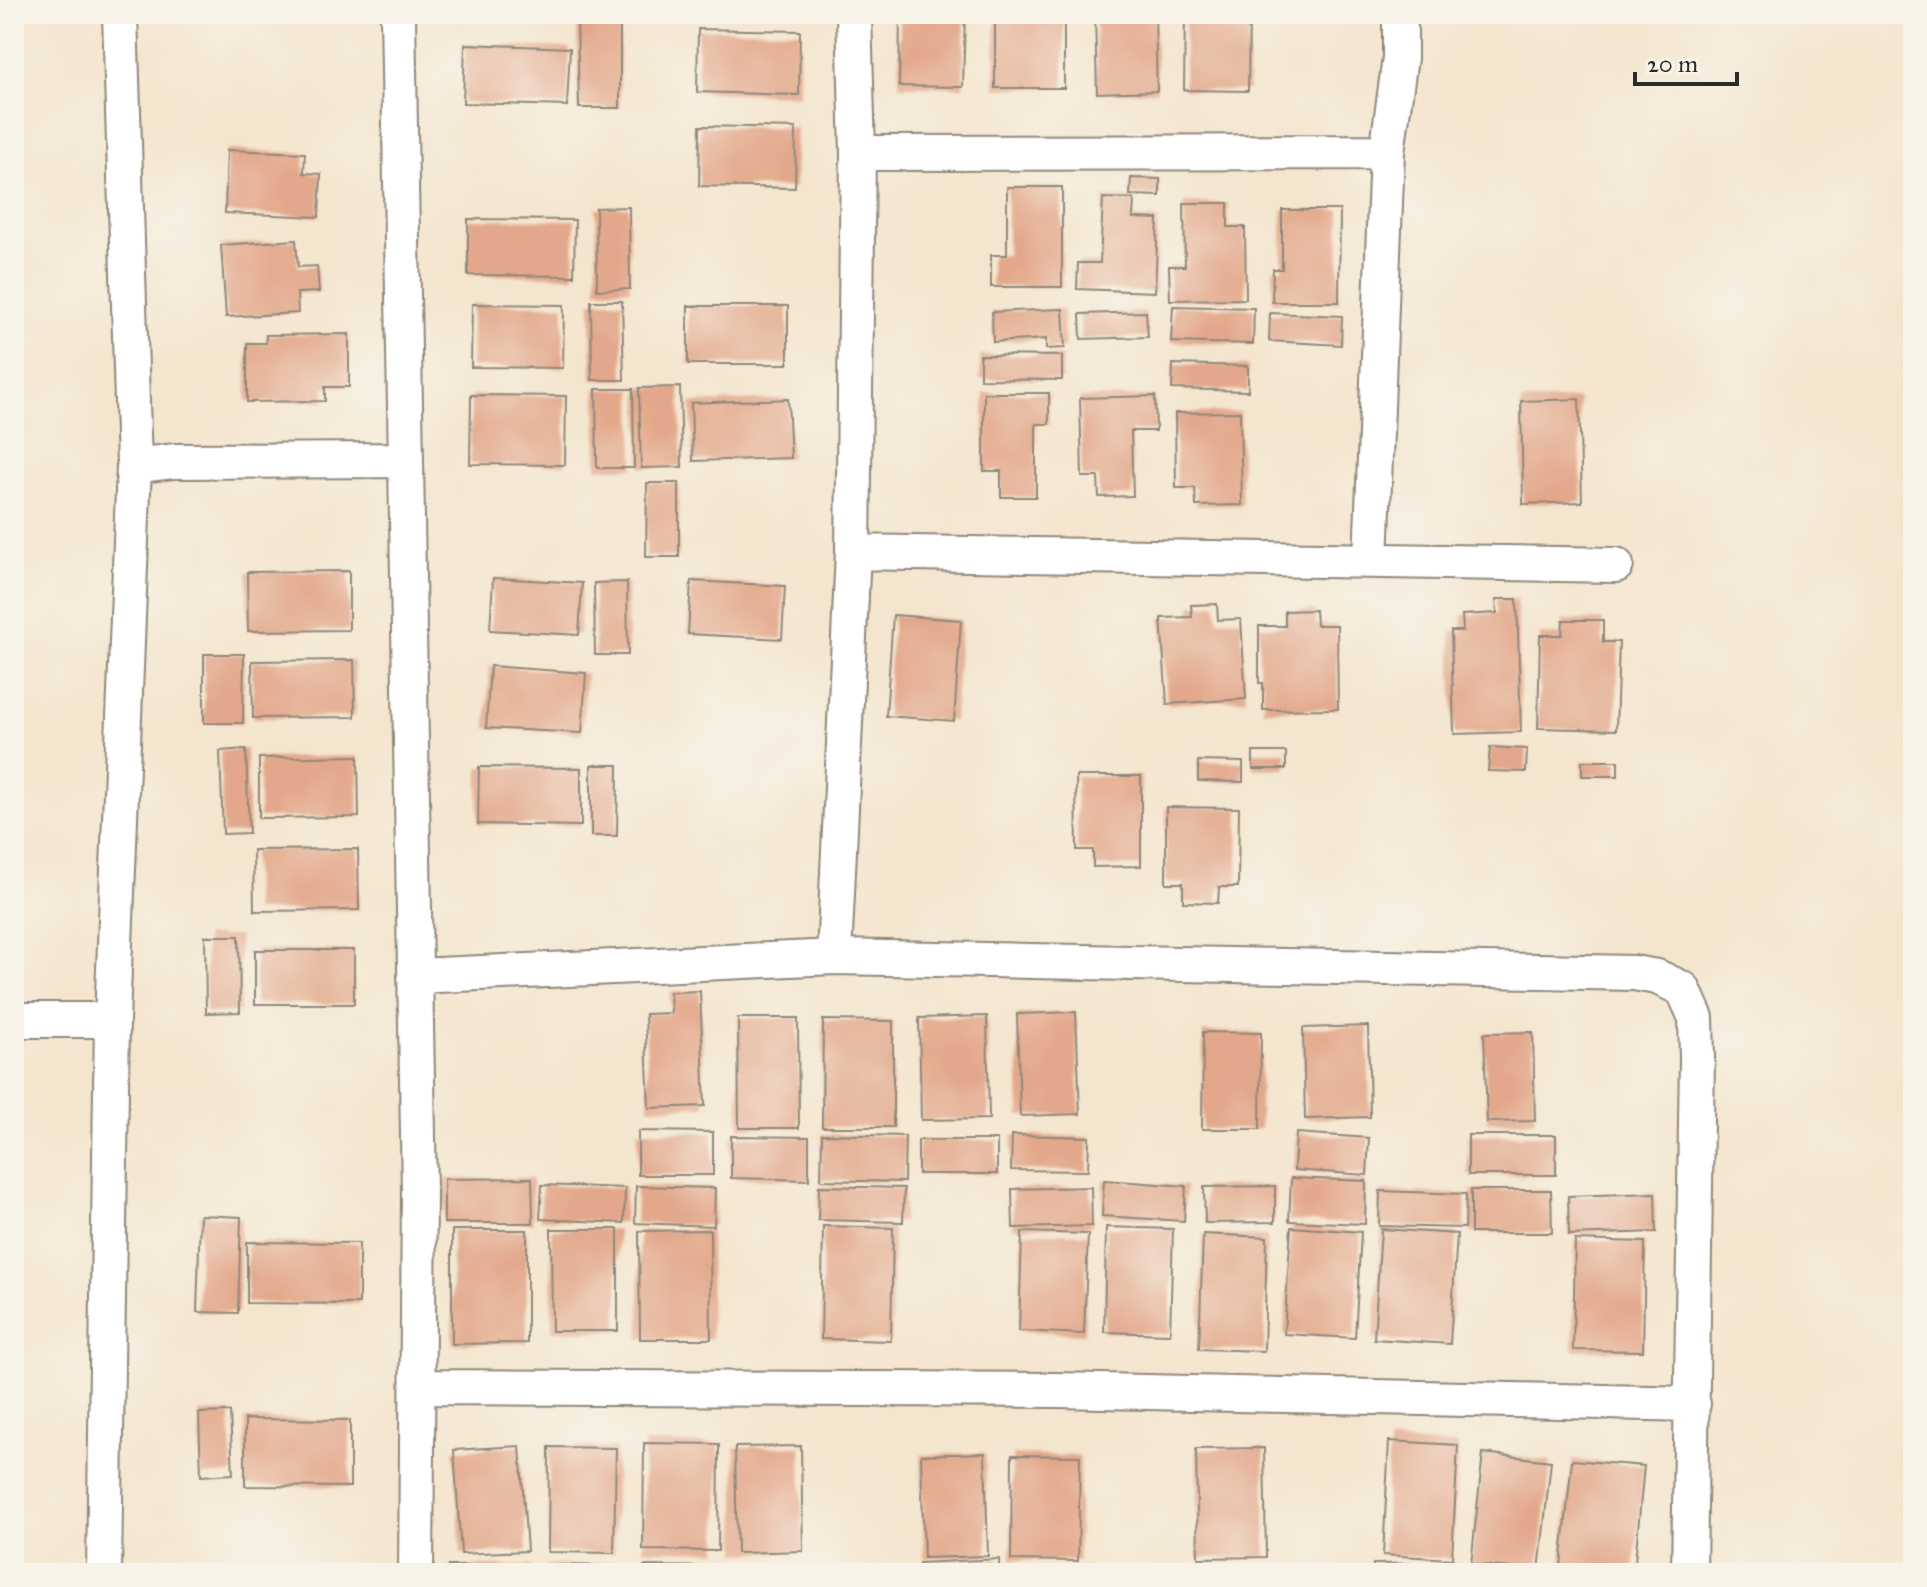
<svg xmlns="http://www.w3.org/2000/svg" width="1927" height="1587" font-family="'IM FELL Great Primer',serif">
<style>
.building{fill:#e3a88b}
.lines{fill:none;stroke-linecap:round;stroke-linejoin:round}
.minor-casing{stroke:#90887c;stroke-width:38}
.minor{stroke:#fff;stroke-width:34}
</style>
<rect width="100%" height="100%" fill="#f7f3e8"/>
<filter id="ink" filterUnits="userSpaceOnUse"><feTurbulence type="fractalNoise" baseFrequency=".0125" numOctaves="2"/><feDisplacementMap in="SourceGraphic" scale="16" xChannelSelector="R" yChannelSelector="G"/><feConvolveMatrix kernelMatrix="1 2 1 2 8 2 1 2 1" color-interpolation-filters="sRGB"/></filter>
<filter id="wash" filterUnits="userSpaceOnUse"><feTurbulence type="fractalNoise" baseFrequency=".006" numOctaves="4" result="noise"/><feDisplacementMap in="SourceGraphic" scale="32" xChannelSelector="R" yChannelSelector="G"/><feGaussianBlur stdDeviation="1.8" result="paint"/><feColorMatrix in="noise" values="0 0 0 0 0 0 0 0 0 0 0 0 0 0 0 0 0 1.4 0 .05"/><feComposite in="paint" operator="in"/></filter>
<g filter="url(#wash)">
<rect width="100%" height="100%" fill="#f4e5ce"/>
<g id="blocks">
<path class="building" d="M900 14H965L963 87 899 86Z
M995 14H1064V88H995Z
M1095 14H1155L1157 91 1097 93Z
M1185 14H1249L1248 91 1184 90Z
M577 20H620V108H579Z
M698 29 800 31 799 95 697 92Z
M465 44 570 48 567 106 463 103Z
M700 126 796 128 795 188 699 186Z
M227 150 305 153 304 173 321 174 319 217 225 213Z
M1131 178 1160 179V196L1130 195Z
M1007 187H1062V287H991V255H1007Z
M1103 198 1134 199 1133 218 1158 219 1155 292 1077 289 1078 263H1100Z
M1184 203H1228V227H1245L1246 299 1170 300 1169 266H1185Z
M629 207 630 289 597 290 596 208Z
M1282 210H1340L1339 302H1272L1273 269H1282Z
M468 219 575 220 574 276 468 275Z
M296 240 298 267 317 266 319 292 297 293 298 313 226 317 221 245Z
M591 301H622L624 380H592Z
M472 304 564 305 563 368 471 367Z
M688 306H788V364H688Z
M1173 306 1254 308 1253 344 1171 342Z
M1063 309 1065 348 1046 349V339L993 342 992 312Z
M1146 312 1148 337 1081 339 1080 314Z
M1270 313 1342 316 1341 345 1269 341Z
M349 334V387H325V401L247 402V343H266V335Z
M980 355 1062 356V380L980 379Z
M1173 364 1248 366V391L1172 389Z
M680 387 682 467 641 468 639 388Z
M596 389H633L634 468H597Z
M984 393H1049V424H1036V497H1001V471H984Z
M471 395 566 396 565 465 470 464Z
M1155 396 1156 431H1131L1133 496 1099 497 1098 477H1082L1080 398Z
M788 399 791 458 693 461 691 403Z
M1579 399 1582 502 1523 504 1521 401Z
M1240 412 1242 505 1196 506 1195 488H1176L1175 413Z
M647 483H679V557H646Z
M349 571V630L248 631 247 572Z
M493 578 582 583 579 635 490 630Z
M691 581 785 586 782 639 688 634Z
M627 582 628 655H595L594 583Z
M1496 599H1517L1521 732 1454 734 1451 631H1463L1462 615 1497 613Z
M1217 604 1218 620 1241 619 1246 699 1167 704 1161 618 1192 617 1191 605Z
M1315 610 1316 625H1337L1338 709 1263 710V683H1259V626H1285V611Z
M893 615 961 620 954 721 886 716Z
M1563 620H1603V642H1619L1616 730 1538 728 1540 635H1562Z
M204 654H244L243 723H204Z
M354 660 355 717 253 718 252 661Z
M490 666 586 673 582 733 486 728Z
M1490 747 1527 749 1526 772 1488 771Z
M246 749 249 833 223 834 220 751Z
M1253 752H1286V769H1253Z
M358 756 359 817 259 818V758Z
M1198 761 1243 762V782L1198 781Z
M1582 761H1618V776H1582Z
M591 765H618L617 836H591Z
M479 767 581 768V826L478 824Z
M1076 776H1141V866L1093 867V850H1077Z
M1166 807 1239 808 1238 887H1219L1218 903 1183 902V883H1166Z
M358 849 359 910 254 911 253 850Z
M205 936H239L240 1012 206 1013Z
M255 950H354V1004H255Z
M700 991 705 1106 649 1108 645 1014 671 1013 670 992Z
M1076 1012 1080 1114 1020 1116 1017 1014Z
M987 1016 989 1119 921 1120 919 1018Z
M738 1018H798L799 1128H739Z
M823 1020 893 1021V1127H822Z
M1368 1026 1370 1117 1305 1119 1303 1028Z
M1203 1032 1261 1033 1260 1129H1202Z
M1533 1032 1535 1121 1487 1122 1484 1033Z
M638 1131 713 1132V1175H638Z
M1296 1133 1369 1138 1367 1175 1294 1170Z
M822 1134 905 1136 904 1182 821 1180Z
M1012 1135 1089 1137 1088 1171 1011 1170Z
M1468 1135H1556V1175H1468Z
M731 1136 809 1137V1180L731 1178Z
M918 1140H997V1174H918Z
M532 1178 533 1223H444V1179Z
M1291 1178 1366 1181 1365 1224 1289 1221Z
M1104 1180 1186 1186 1184 1221 1102 1216Z
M542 1185 625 1188 624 1223 540 1219Z
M636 1186 715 1188 714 1226 635 1223Z
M819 1186 904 1188 903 1222 818 1220Z
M1275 1186V1222L1205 1223 1204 1187Z
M1091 1187 1092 1226 1013 1228 1012 1189Z
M1471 1190H1551L1552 1233H1471Z
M1380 1191 1466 1194 1465 1228 1379 1226Z
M1655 1193 1656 1232 1569 1235 1568 1196Z
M200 1215 241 1217 238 1313 197 1312Z
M823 1226 893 1228 891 1341 821 1339Z
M1106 1227 1173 1229 1170 1334 1104 1332Z
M1291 1227 1361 1232 1355 1338 1284 1334Z
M551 1229H618V1331H552Z
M1381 1229 1457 1234 1450 1344 1374 1339Z
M452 1230H527V1343L452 1344Z
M710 1230 711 1339H640L639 1231Z
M1022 1232 1088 1234 1084 1334 1019 1331Z
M1203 1234 1267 1237 1264 1351 1199 1349Z
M1575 1240 1645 1242 1643 1351 1573 1350Z
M247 1242 359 1243V1304L247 1303Z
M230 1412 233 1474 201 1476 199 1413Z
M245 1419 350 1420V1487L245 1486Z
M1389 1441 1458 1445 1452 1559 1383 1555Z
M644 1443 719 1444 718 1551 643 1550Z
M520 1446 527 1551 461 1554 454 1450Z
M801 1446 803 1551 737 1553 735 1447Z
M549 1447 616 1448 614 1553 548 1552Z
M1264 1448 1266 1557 1198 1558 1196 1449Z
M985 1453 988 1556 924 1558 921 1455Z
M1483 1453 1551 1461 1539 1571 1471 1564Z
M1012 1455 1080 1456 1078 1561 1011 1560Z
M1572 1460 1644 1466 1634 1573 1561 1567Z
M999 1559V1573H919V1563Z
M1459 1563 1460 1573H1373V1564Z
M545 1565 625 1566V1573H545Z
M448 1566H531V1573H448Z
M644 1566 718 1567V1573H644Z
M1088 1568V1573H1044V1571Z"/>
</g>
</g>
<g filter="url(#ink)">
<use href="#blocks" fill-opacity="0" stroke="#90887c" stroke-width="2"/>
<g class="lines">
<defs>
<path id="minor" d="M398 14 419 1191 416 1573
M858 153 1387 152
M134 466 174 461 406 460
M853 552 1616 565
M1371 560 1387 152 1400 58V14
M834 957 853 552 858 153 854 14
M415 976 834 957 1634 973 1657 977 1683 989 1696 1018 1697 1058 1689 1573
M14 1020H112
M418 1387 1057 1390 1693 1404
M104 1573 112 1020 134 466 120 14"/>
</defs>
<use href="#minor" class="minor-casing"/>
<use href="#minor" class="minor"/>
</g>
</g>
<rect width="1927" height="1587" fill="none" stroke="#f7f3e8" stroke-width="48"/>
<path d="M1635 72v12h102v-12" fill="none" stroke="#2b2b2b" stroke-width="4"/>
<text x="1647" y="72" font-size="24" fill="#2b2b2b" stroke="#f7f3e8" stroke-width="6" paint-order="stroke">20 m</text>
</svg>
